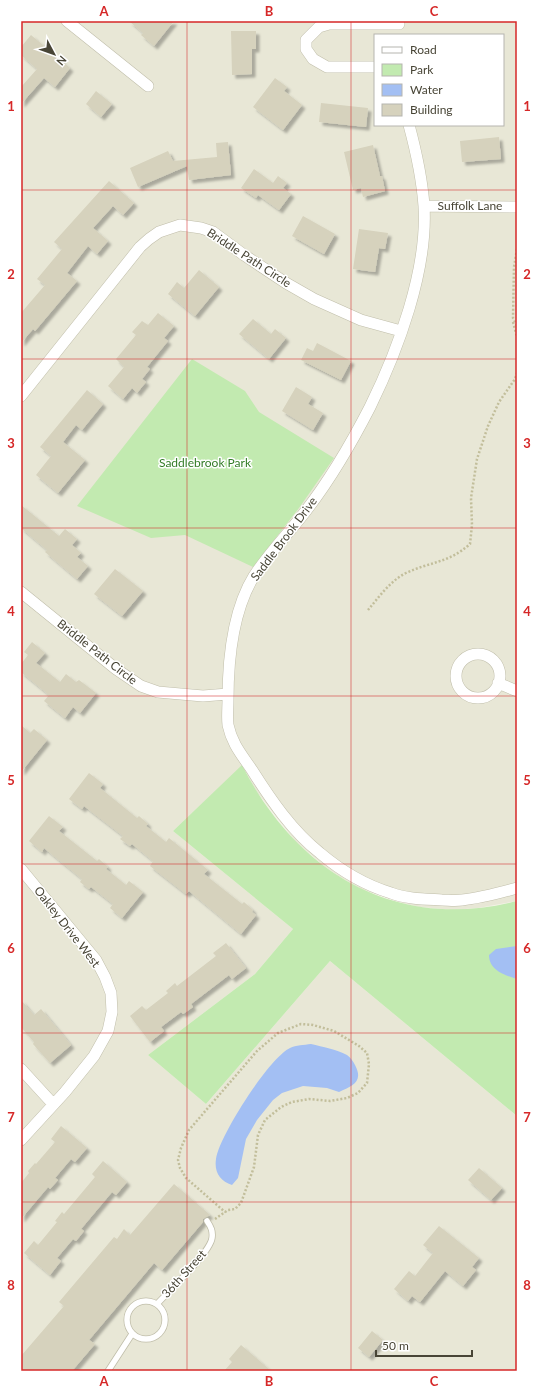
<svg xmlns="http://www.w3.org/2000/svg" width="538" height="1392" font-family="Lato,sans-serif">
<style>
.residential{fill:#e8e7d6;fill-rule:evenodd}
.green{fill:#c2eab0}
.water{fill:#a3bff3}
.building{fill:#d6d2bd;filter:url(#shadow)}
.lines{fill:none;stroke-linecap:round;stroke-linejoin:round}
.lane-casing{stroke:#c0beaa;stroke-width:7}
.street-casing{stroke:#c0beaa;stroke-width:12}
.path{stroke:#c2be9b;stroke-width:2.5;stroke-dasharray:2 2;stroke-linecap:butt}
.lane{stroke:#fff;stroke-width:5.5}
.street{stroke:#fff;stroke-width:11}
.grid{fill:none;stroke:#d62828;stroke-width:1;stroke-opacity:0.55}
.labels{text-anchor:middle;stroke-width:3;stroke-linejoin:round;paint-order:stroke}
.street-label{font-size:12px;fill:#484536;stroke:#fff}
.park-label{font-size:12px;fill:#337c27;stroke:#fff}
.neatline{fill:none;stroke:#d62828;stroke-width:1.5}
.grid-label{font-size:13px;text-anchor:middle;font-weight:bold;fill:#d62828}
</style>
<defs>
<filter id="shadow"><feDropShadow dx="3.5" dy="3.5" stdDeviation="1" flood-color="#0004"/></filter>
</defs>
<rect width="100%" height="100%" fill="#f4f4e8"/>
<path class="residential" d="M21 21H517V901L478 908 453 910 420 907 402 903 361 889 340 877 324 866 295 841 257 792 242 766 173 831 293 929 255 974 148 1055 206 1104 330 961 517 1116V1371H21ZM375 35H503V125H375Z"/>
<path class="green" d="M192 359 245 391 259 412 334 458 299 508 253 567 185 535 151 538 77 506Z
M242 765C297 873 396 932 517 901V1116L330 961 206 1104 148 1055 255 974 293 929 173 831Z"/>
<path class="water" d="M517 946V979C504 975 489 970 489 955L496 949Z
M311 1044C323 1047 336 1049 347 1055 351 1058 353 1061 355 1065 364 1082 352 1086 339 1092L327 1088 303 1086 282 1093 273 1100 257 1120 246 1139 238 1178 232 1185C220 1181 214 1172 216 1159 219 1136 269 1058 290 1048 296 1045 304 1045 311 1044Z"/>
<path class="building" d="M129 21H174L154 46 141 35 143 33Z
M231 31H256V49H252V74L232 75Z
M31 35 70 68 55 87 44 78 21 104V87L37 69 21 55V47Z
M275 78 287 87 284 91 302 105 283 130 253 107Z
M96 91 112 104 101 117 86 104Z
M321 103 368 108 366 127 319 122Z
M499 137 501 159 462 162 460 141Z
M228 142 231 175 189 180 187 166 138 187 130 168 168 151 173 161 217 157 216 143Z
M373 145 380 176H382L385 191 363 197 361 188 353 190 344 152Z
M254 169 273 183 278 176 287 183 283 188 291 194 279 210 258 195 256 198 241 188Z
M109 181 134 203 123 215 113 206 93 228 108 241 97 254 88 246 67 273 77 281 35 331 33 329 21 343V313L45 285 37 279 62 249 54 242Z
M303 216 335 234 324 254 292 236Z
M359 229 388 233 385 249 379 248 375 272 353 269Z
M199 270 219 287 195 316 168 294 177 282 184 288Z
M158 313 174 326 164 338 168 341 147 367 150 369 142 379 146 382 137 393 132 388 123 399 108 386 124 367 116 359 136 335 132 332 142 321 148 325Z
M253 319 271 334 275 329 286 338 269 359 239 334Z
M317 343 351 361 341 380 301 360 307 348 313 351Z
M296 387 312 397 308 404 323 413 313 430 282 411Z
M87 390 103 404 82 430 76 425 63 442 85 460 58 493 36 475 51 456 40 447Z
M21 505 59 536 65 529 77 539 72 545 81 553 77 557 88 566 77 579 45 552 47 550 21 528Z
M115 569 143 591 122 616 94 594Z
M32 642 45 653 36 663 60 682 66 674 76 682 79 680 96 693 80 713 73 707 65 718 44 701 49 695 21 672V664L28 655 24 652Z
M21 725 30 733 34 729 47 740 21 772Z
M89 773 103 784 100 788 137 818 139 816 148 824 146 826 166 842 169 838 208 870 204 874 242 904 244 902 253 910 252 912 256 915 241 934 189 891 186 894 150 866 153 861 132 844 130 846 120 839 123 836 84 806 82 809 69 799Z
M49 816 63 827 59 831 97 861 99 859 108 867 106 869 126 885 129 881 143 892 122 918 110 908 113 904 91 887 89 889 80 882 82 879 44 848 42 852 29 841Z
M226 943 246 968 232 979 229 975 191 1004 193 1007 183 1014 181 1012 161 1027 164 1031 150 1042 130 1016 142 1006 146 1010 168 993 166 991 175 983 177 986 216 956 213 953Z
M21 1000 34 1015 41 1009 71 1045 50 1063 33 1044 34 1042 21 1027Z
M61 1126 87 1148 75 1162 71 1159 55 1178 58 1180 50 1189 48 1187 21 1219V1183L29 1173 28 1171 35 1163 36 1164 55 1142 51 1139Z
M103 1161 127 1182 116 1195 112 1192 81 1229 84 1231 76 1241 73 1239 57 1258 61 1261 50 1275 24 1253 34 1241 38 1245 57 1222 55 1221 62 1212 64 1214 95 1177 92 1174Z
M479 1168 502 1188 491 1200 468 1180Z
M174 1184 210 1215 203 1219V1222L162 1270 154 1263 89 1340 95 1344 72 1371H21V1356L64 1306 59 1302 114 1237 117 1239 124 1229 130 1235Z
M439 1226 479 1258 472 1267 476 1270 463 1286 445 1271 420 1302 412 1296 408 1301 394 1289 409 1271 415 1276 433 1253 423 1245Z
M372 1331 383 1340 369 1357 358 1348Z
M241 1345 271 1371H224L232 1362 229 1359Z"/>
<g class="lines">
<defs>
<path id="lane" d="M127 1320a19 19 0 1 1 38 0a19 19 0 1 1-38 0Z
M157 1304C169 1291 210 1253 212 1238 213 1231 211 1227 207 1221
M108 1371 132 1334"/>
<path id="street" d="M67 21 148 86
M375 67H327L313 59 306 49V40L319 27 329 24H399
M409 125C416 151 422 178 424 206 428 270 398 350 370 407 352 442 330 480 305 512 289 533 269 553 254 576 233 610 228 660 228 700 228 708 227 717 228 725 232 744 242 755 252 770 271 800 292 831 320 853 340 870 365 885 391 893 407 899 425 899 442 900 448 900 455 901 462 900 481 898 499 893 517 888
M424 206 517 207
M21 396 140 247 149 239 159 232 180 225 201 228 213 232 244 255 286 283 314 299 361 320 401 331
M21 592 116 669 141 686 158 692 203 696 228 694
M456 676a22 22 0 1 1 44 0a22 22 0 1 1-44 0Z
M498 683 517 691
M21 869 96 960 105 977 111 993 112 1012 108 1031 94 1056 65 1092 21 1140
M21 1069 53 1104"/>
</defs>
<use href="#lane" class="lane-casing"/>
<use href="#street" class="street-casing"/>
<path class="path" d="M517 249 514 267 513 318 517 326
M513 322 517 337
M368 610C379 597 390 581 406 573 429 562 449 563 470 544L472 525 471 498 477 459 488 426 499 402 515 379 517 373
M215 1219 228 1210 235 1209 241 1203 254 1167 258 1135 265 1120 281 1107 292 1102 309 1099 330 1101 347 1098 358 1093 367 1083 369 1064 367 1053 359 1046 334 1031 313 1025 301 1024 278 1033 257 1051 189 1130 181 1148 178 1160 180 1168 186 1178 225 1212"/>
<use href="#lane" class="lane"/>
<use href="#street" class="street"/>
</g>
<path class="grid" d="M187 21V1371M351 21V1371M21 190H517M21 359H517M21 528H517M21 696H517M21 864H517M21 1033H517M21 1202H517"/>
<g class="labels">
<g class="street-label">
<text x="470" y="210">Suffolk Lane</text>
<text transform="translate(249 258) rotate(33)" y="4">Briddle Path Circle</text>
<text transform="translate(284 539) rotate(-53)" y="4">Saddle Brook Drive</text>
<text transform="translate(97 652) rotate(38)" y="4">Briddle Path Circle</text>
<text transform="translate(67 927) rotate(52)" y="4">Oakley Drive West</text>
<text transform="translate(184 1274) rotate(-48)" y="4">36th Street</text>
</g>
<g class="park-label">
<text x="205" y="467">Saddlebrook Park</text>
</g>
</g>
<rect width="538" height="1392" fill="none" stroke="#ffffff" stroke-width="44"/>
<rect x="374" y="34" width="130" height="92" fill="#ffffff" stroke="#b6b5af"/>
<rect x="382" y="47" width="20" height="6" fill="#ffffff" stroke="#b6b5af"/>
<text x="410" y="54" font-size="12" fill="#484536">Road</text>
<rect x="382" y="64" width="20" height="12" fill="#c2eab0" stroke="#b6b5af"/>
<text x="410" y="74" font-size="12" fill="#484536">Park</text>
<rect x="382" y="84" width="20" height="12" fill="#a3bff3" stroke="#b6b5af"/>
<text x="410" y="94" font-size="12" fill="#484536">Water</text>
<rect x="382" y="104" width="20" height="12" fill="#d6d2bd" stroke="#b6b5af"/>
<text x="410" y="114" font-size="12" fill="#484536">Building</text>
<g transform="translate(54 54) rotate(131)" stroke="#ffffff" stroke-width="3" paint-order="stroke">
<path d="M0-3L7 15L0 10L-7 15Z" fill="#484536"/>
<text y="-6" font-size="11" font-weight="bold" text-anchor="middle" fill="#484536">N</text>
</g>
<path d="M376 1350v6h96v-6" fill="none" stroke="#484536" stroke-width="2"/>
<text x="382" y="1350" font-size="12" fill="#484536" stroke="#ffffff" stroke-width="3" paint-order="stroke">50 m</text>
<rect x="22" y="22" width="494" height="1348" class="neatline"/>
<g class="grid-label">
<text x="104" y="16">A</text>
<text x="269" y="16">B</text>
<text x="434" y="16">C</text>
<text x="11" y="111">1</text>
<text x="527" y="111">1</text>
<text x="11" y="279">2</text>
<text x="527" y="279">2</text>
<text x="11" y="448">3</text>
<text x="527" y="448">3</text>
<text x="11" y="616">4</text>
<text x="527" y="616">4</text>
<text x="11" y="785">5</text>
<text x="527" y="785">5</text>
<text x="11" y="953">6</text>
<text x="527" y="953">6</text>
<text x="11" y="1122">7</text>
<text x="527" y="1122">7</text>
<text x="11" y="1290">8</text>
<text x="527" y="1290">8</text>
<text x="104" y="1386">A</text>
<text x="269" y="1386">B</text>
<text x="434" y="1386">C</text>
</g>
</svg>
